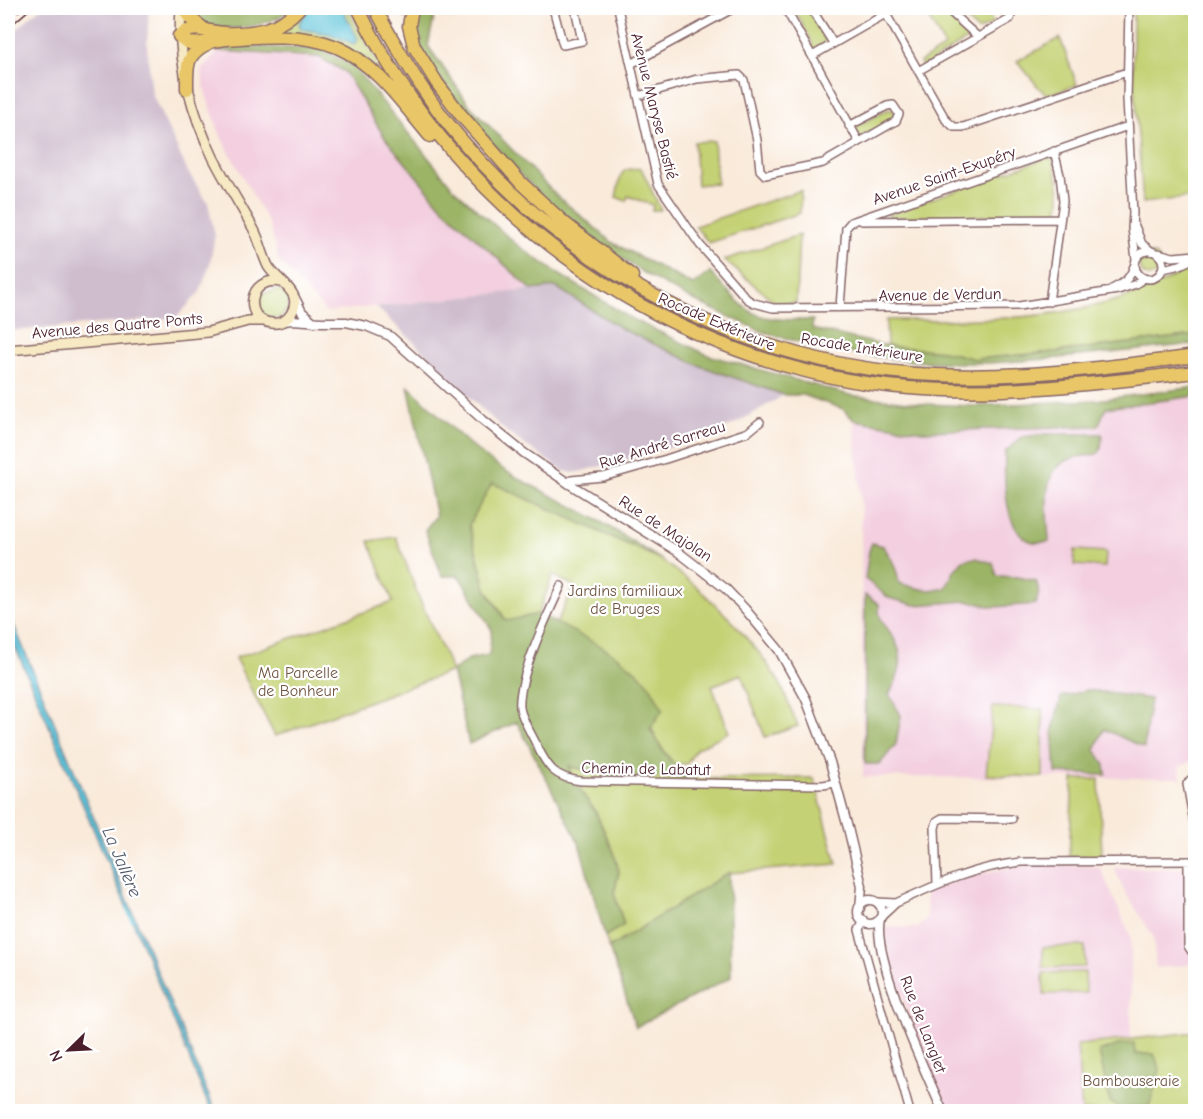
<svg xmlns="http://www.w3.org/2000/svg" width="1203" height="1119" font-family="'Comic Neue',sans-serif">
<style>
.built{fill:#f3cfdf}
.industrial{fill:#cfbdce}
.green{fill:#c4d275;stroke:#877850;stroke-width:1.5}
.forest{fill:#9bb466;stroke:#726a48;stroke-width:1.5}
.water{fill:#5cc3d9;stroke:#537182;stroke-width:1.5}
.lines{fill:none;stroke-linecap:round;stroke-linejoin:round}
.stream{stroke:#5cc3d9;stroke-width:2}
.minor-casing{stroke:#876668;stroke-width:10}
.tertiary-casing{stroke:#876668;stroke-width:11}
.secondary-casing{stroke:#876668;stroke-width:12}
.motorway-casing{stroke:#876668;stroke-width:15}
.minor{stroke:#fff;stroke-width:7}
.tertiary{stroke:#fff;stroke-width:8}
.secondary{stroke:#f6e9c3;stroke-width:9}
.motorway{stroke:#e9c769;stroke-width:12}
.tram{stroke:#4a1f2b;stroke-width:1.5}
.rail{stroke:#4a1f2b;stroke-width:2;stroke-dasharray:9 4.5;stroke-linecap:butt}
.labels{text-anchor:middle;stroke-width:4.5;stroke-linejoin:round;paint-order:stroke}
.street-label{font-size:16px;fill:#4a1f2b;stroke:#fff}
.park-label{font-size:16px;fill:#6f5541;stroke:#fff}
.water-label{font-size:18px;font-style:italic;fill:#505868;stroke:#fff}
</style>
<rect width="100%" height="100%" fill="#fff"/>
<filter id="ink" filterUnits="userSpaceOnUse"><feTurbulence type="fractalNoise" baseFrequency=".0167" numOctaves="2"/><feDisplacementMap in="SourceGraphic" scale="12" xChannelSelector="R" yChannelSelector="G"/><feConvolveMatrix kernelMatrix="1 2 1 2 8 2 1 2 1" color-interpolation-filters="sRGB"/></filter>
<filter id="wash" filterUnits="userSpaceOnUse"><feTurbulence type="fractalNoise" baseFrequency=".008" numOctaves="4" result="noise"/><feDisplacementMap in="SourceGraphic" scale="24" xChannelSelector="R" yChannelSelector="G"/><feGaussianBlur stdDeviation="1.35" result="paint"/><feColorMatrix in="noise" values="0 0 0 0 0 0 0 0 0 0 0 0 0 0 0 0 0 1.4 0 .05"/><feComposite in="paint" operator="in"/></filter>
<g filter="url(#wash)">
<rect width="100%" height="100%" fill="#f9eada"/>
<path class="built" d="M219 51 319 57 345 72 385 138 504 265 532 290 326 312 279 261 269 224 222 139 206 95 201 69Z
M1195 396 1196 757 1187 764 1179 766 1181 778 863 777 861 501 854 420 923 431 1097 426 1106 408Z
M1049 864 1100 867 1131 937V1040L1077 1045 1082 1111H948L905 1004 883 933V927L918 928 927 918 926 892 968 876 1011 867Z
M1114 867 1195 869V964L1156 968 1153 936 1123 889Z"/>
<path class="industrial" d="M40 8H149L147 47 152 94 188 172 208 203 215 235 210 264 200 292 176 318 8 331V37Z
M556 287 622 329 698 365 784 395 740 421 710 436 610 464 574 473 563 471 508 433 457 386 416 344 376 307Z"/>
<path class="green" d="M304 8H347L386 78 364 58 269 33Z
M794 8H807L826 40 820 48 812 50 810 47 813 45Z
M923 8H942L971 36 970 38 922 67 920 62 945 47Z
M953 8H982L994 23 978 31Z
M1144 8H1195V239L1192 197 1143 203 1133 68V9Z
M1060 38 1077 85 1047 95 1040 89 1017 61Z
M889 109 894 111V120L861 137 854 130 856 126Z
M714 141 717 183 697 185 694 142Z
M1048 157 1053 160C1057 176 1065 201 1056 215L888 217 889 214Z
M641 168 661 210H652L653 205 628 196 626 201 616 197 621 175 625 170Z
M801 190 800 213 709 243 695 226Z
M799 235 796 303H776L724 260Z
M1139 265a11 11 0 1 1 22 0a11 11 0 1 1-22 0Z
M1195 265V335L1055 352 975 359 943 351 887 346 886 320C972 320 1060 322 1142 292 1160 285 1178 274 1195 265Z
M279 289 288 297V309L280 318H268L260 310V298L263 291 266 293Z
M491 482 660 559 696 586 731 620 761 655 780 683 798 726 765 737 741 674 712 686 729 732 696 749 687 764H674C647 732 649 721 646 682L621 659 605 649 556 624 574 586 553 575 538 614 507 622 486 589 469 525Z
M396 537 419 598 452 671 275 736 235 658 393 602 369 541Z
M1075 550 1106 552 1105 567 1074 565Z
M993 707 1043 709V777L986 775Z
M569 766 602 774 686 779 814 778 837 864 729 873 609 948 605 936 624 925 614 893 619 872 614 853 595 811 579 789Z
M1073 779H1099L1102 856 1069 857Z
M1085 946V967L1043 968V947Z
M1085 972 1086 993 1044 994 1043 973Z
M1195 1032V1111H1082L1077 1045Z"/>
<path class="forest" d="M191 8H291C276 26 217 37 199 19 196 16 193 11 191 8Z
M417 8H436L428 46 470 106 555 194 613 243 693 285 710 272C752 317 750 320 813 320L812 329 887 346 943 351 975 359 1055 352 1195 335V344C1122 351 1050 361 976 363 906 364 831 353 764 332 750 327 735 319 721 313 628 272 549 213 484 134 465 110 426 68 416 40 413 29 415 18 417 8Z
M225 46 320 49 353 66 455 190 516 244 557 273 632 319 708 355 849 395 925 404 973 406 1097 400 1195 387V396L1106 408 1098 426 923 431 854 420 843 409 803 395H784L698 365 622 329 556 287 532 290 441 206 385 138 345 72 319 57 219 51Z
M408 386C434 409 457 436 485 457 519 482 557 497 594 518 616 531 638 545 660 559L492 483 469 525 486 589 506 621 538 614C575 633 618 650 646 681 653 689 657 700 663 709L650 729 663 751 686 779 602 774 569 766 579 789 595 811 614 853 619 872 614 893 624 925 605 936 579 843 517 722 469 744 452 671 469 659 489 655 492 630 459 576H442L425 530 436 516Z
M1046 434H1102L1101 450 1097 454C1090 455 1081 456 1074 458 1037 468 1048 513 1049 542 1044 542 1035 543 1030 541 1003 530 1004 476 1005 452L1022 437Z
M872 543 883 546C892 559 897 568 899 583 914 588 931 593 946 588L954 571 963 560 976 558 993 563 997 576 1017 577 1036 581 1039 591 1036 604 994 607 967 601 915 605 889 598 865 579 869 551Z
M865 595 879 604C878 622 885 623 893 637 906 657 900 676 889 694L901 716 896 744 880 764H865Z
M1087 690 1150 699 1144 748 1104 729 1095 750 1105 765 1106 775 1056 773 1053 729 1061 697Z
M729 872 731 977 636 1027 609 948Z
M1134 1043 1135 1054H1154L1160 1069 1149 1107H1134L1123 1110 1110 1102 1099 1052 1121 1044Z"/>
<path class="water" d="M309 8H342L358 39 354 44 330 34 301 29 299 23Z
M8 611 215 1111H211L128 910 8 630Z"/>
<g class="lines">
<path class="stream" d="M126 907 132 921"/>
</g>
</g>
<g filter="url(#ink)">
<g class="lines">
<defs>
<path id="minor" d="M553 8 563 45 582 41 575 8
M618 8 658 184 700 245 747 299 754 303 773 308 1019 306 1118 290 1136 284 1144 278
M785 8 812 56
M811 8 833 43
M946 8 978 37
M1129 8 1127 99 1133 213 1132 228 1136 259
M886 14 946 120 954 127H963L1127 72
M631 64 734 8
M918 71 1010 19 1013 8
M638 96 697 79 739 75 744 80 757 140 760 170 765 175 823 163 896 121 899 114 893 105 887 106 849 126
M859 142 812 56 896 8
M862 221 1060 219
M1135 226 1142 244 1150 250
M1135 265a14 14 0 1 1 28 0a14 14 0 1 1-28 0Z
M1158 253 1173 257 1196 255
M1163 269 1180 265 1195 258
M1112 289C1124 283 1130 279 1134 266
M1049 302 1063 201 1060 175 1054 151
M840 307 846 228 851 222 1128 126
M568 483 571 480 603 477 666 459 748 432 760 422
M561 586C548 614 517 679 520 708 522 720 532 734 537 746 548 768 555 778 581 781L823 785 835 783
M1196 782 1190 780 1187 784 1196 833
M1188 861V946L1196 958
M937 884 935 828 937 821 942 818 1012 819
M877 902 896 903 881 917
M896 903C937 884 977 866 1022 862L1196 861
M864 921 859 930 910 1112"/>
<path id="tertiary" d="M295 298 302 312 314 322
M284 321 292 320 322 322H346L366 326 390 336 483 420 524 453 568 483 677 551 726 589 745 609 779 650 806 699 830 762 848 828 862 886 860 908
M858 912a12 12 0 1 1 24 0a12 12 0 1 1-24 0Z
M880 919C871 957 926 1072 943 1112"/>
<path id="secondary" d="M181 8C177 60 190 109 213 157 225 181 240 204 253 228 260 240 262 254 268 266 277 282 305 292 291 314 287 320 280 324 272 323 242 321 248 275 281 282
M399 8 404 9 411 8
M8 350 208 332 248 321H264"/>
<path id="motorway" d="M183 8 190 18 204 29
M299 8C280 30 253 34 225 33 208 32 193 24 179 36 183 39 185 42 190 43 202 45 215 40 227 39 263 36 303 33 337 47 376 64 403 104 430 136
M358 8C460 218 674 369 909 388 1005 396 1100 383 1196 372
M375 8C397 49 421 90 450 126 568 272 747 367 935 375 1022 379 1110 367 1196 356
M412 8 409 26 414 46 437 83 461 115 521 183 563 222 632 276
M187 89C187 66 185 54 209 43"/>
</defs>
<use href="#minor" class="minor-casing"/>
<use href="#tertiary" class="tertiary-casing"/>
<use href="#secondary" class="secondary-casing"/>
<use href="#motorway" class="motorway-casing"/>
<use href="#minor" class="minor"/>
<use href="#tertiary" class="tertiary"/>
<use href="#secondary" class="secondary"/>
<use href="#motorway" class="motorway"/>
<path class="tram" d="M8 28 31 8"/>
<path class="rail" d="M8 21 22 8"/>
</g>
</g>
<g class="labels">
<g class="street-label">
<text transform="translate(655 106) rotate(76)" y="6">Avenue Maryse Bastié</text>
<text transform="translate(944 175) rotate(-19)" y="6">Avenue Saint-Exupéry</text>
<text transform="translate(940 294) rotate(-1)" y="6">Avenue de Verdun</text>
<text transform="translate(717 321) rotate(23)" y="6">Rocade Extérieure</text>
<text transform="translate(117 325) rotate(-5)" y="6">Avenue des Quatre Ponts</text>
<text transform="translate(862 347) rotate(9)" y="6">Rocade Intérieure</text>
<text transform="translate(662 444) rotate(-17)" y="6">Rue André Sarreau</text>
<text transform="translate(666 528) rotate(33)" y="6">Rue de Majolan</text>
<text transform="translate(646 768) rotate(1)" y="6">Chemin de Labatut</text>
<text transform="translate(924 1024) rotate(69)" y="6">Rue de Langlet</text>
</g>
<g class="park-label">
<text x="625" y="596">Jardins familiaux<tspan x="625" dy="18">de Bruges</tspan></text>
<text x="298" y="678">Ma Parcelle<tspan x="298" dy="18">de Bonheur</tspan></text>
<text x="1131" y="1086">Bambouseraie</text>
</g>
<g class="water-label">
<text transform="translate(122 862) rotate(67)" y="6">La Jallère</text>
</g>
</g>
<rect width="1203" height="1119" fill="none" stroke="#fff" stroke-width="30"/>
<g transform="translate(69 1050) rotate(246)" stroke="#ffffff" stroke-width="4.5" paint-order="stroke">
<path d="M0-4.5L10 22L0 15L-10 22Z" fill="#4a1f2b"/>
<text y="-9" font-size="16" font-weight="bold" text-anchor="middle" fill="#4a1f2b">N</text>
</g>
</svg>
